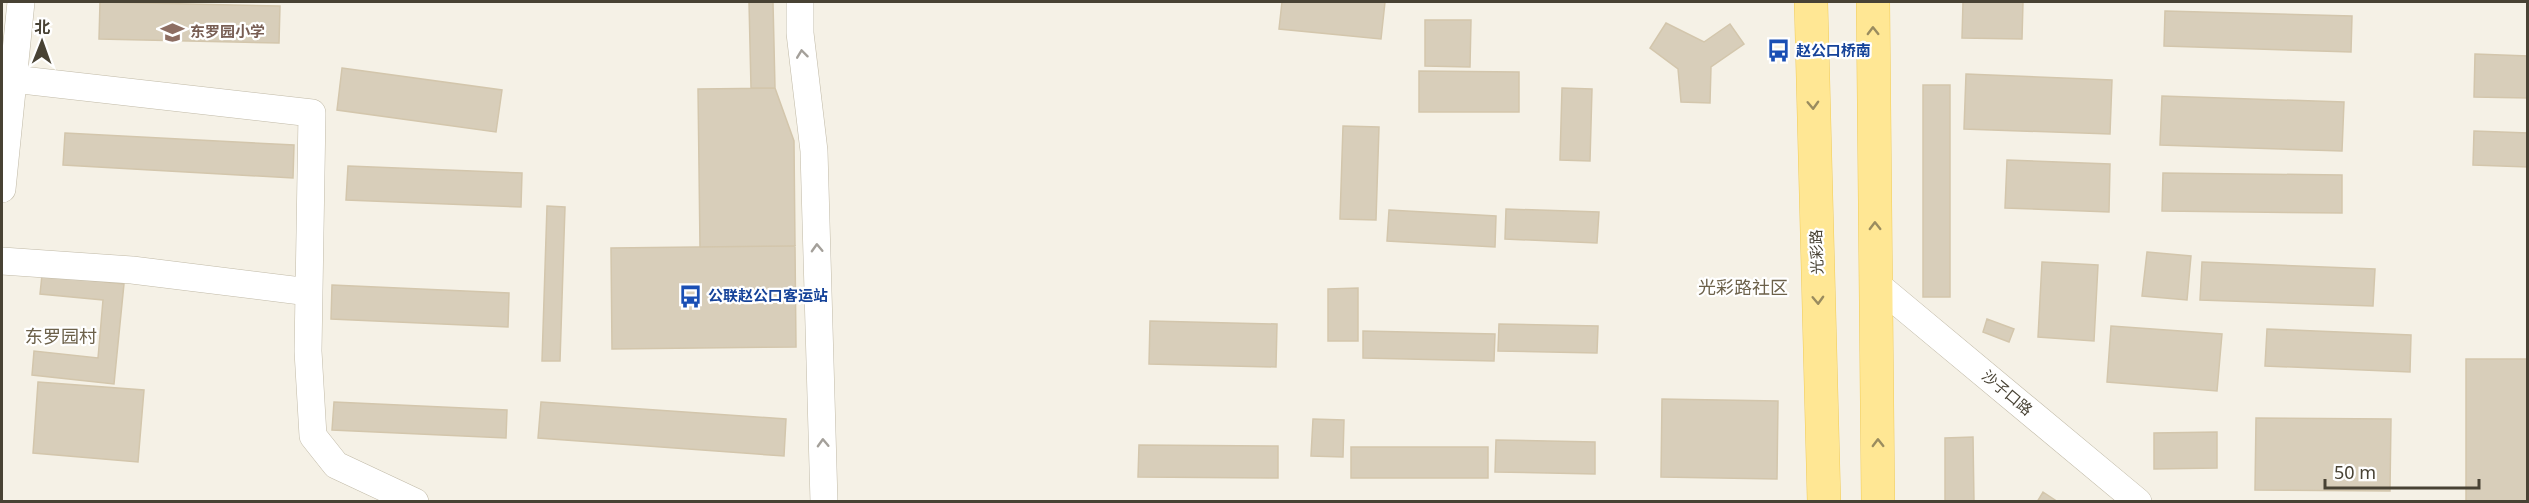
<svg xmlns="http://www.w3.org/2000/svg" width="2529" height="503" font-family="'Noto Sans','Noto Sans SC',sans-serif">
<style>
.building{fill:#d8ceba;stroke:#d3c6ac;stroke-width:1.5}
.lines{fill:none;stroke-linecap:round;stroke-linejoin:round}
.minor-casing{stroke:#c1baa7;stroke-width:28}
.major-casing{stroke:#f1cc58;stroke-width:34}
.minor{stroke:#fff;stroke-width:27}
.major{stroke:#ffe794;stroke-width:33}
.oneway{stroke:#9a8c5f}
.oneway2{stroke:#a4a09a}
.labels{text-anchor:middle;stroke-width:4.5;stroke-linejoin:round;paint-order:stroke}
.education-label{font-size:15px;font-weight:bold;fill:#785e54;stroke:#fff;text-anchor:start}
.transit-label{font-size:15px;font-weight:bold;fill:#164399;stroke:#fff;text-anchor:start}
.street-label{font-size:15px;fill:#484234;stroke:#fff}
.quarter-label{font-size:18px;fill:#6c614a;stroke:#fff}
</style>
<rect width="100%" height="100%" fill="#f5f1e6"/>
<path class="building" d="M100 2 280 6 279 43 99 39Z
M749 2H773L775 88H751Z
M1282 2H1385L1381 39 1279 29Z
M1963 2H2023L2022 39 1962 38Z
M2165 11 2352 16 2351 52 2164 46Z
M1425 20H1471L1470 67 1425 66Z
M1666 23 1704 42 1730 24 1744 44 1711 67 1710 103 1681 102 1678 69 1650 48Z
M2475 54 2528 56V98L2474 97Z
M342 68 502 90 496 132 337 110Z
M1419 71 1519 72V112H1419Z
M1966 74 2112 80 2110 134 1964 129Z
M1923 85H1950V297H1923Z
M775 88 794 141 795 246 700 247 698 89Z
M1562 88 1592 89 1590 161 1560 160Z
M2162 96 2344 102 2342 151 2160 145Z
M1343 126 1379 127 1376 220 1340 219Z
M2474 131 2528 133V167L2473 165Z
M65 133 294 145 293 178 63 165Z
M2007 160 2110 164 2109 212 2005 208Z
M348 166 522 173 521 207 346 200Z
M2163 173 2342 175V213L2162 211Z
M547 206 565 207 560 361H542Z
M1506 209 1599 212 1597 243 1505 239Z
M1389 210 1496 216 1495 247 1387 241Z
M795 246 796 347 612 349 611 248Z
M2147 252 2191 256 2187 300 2142 296Z
M2042 262 2098 265 2094 341 2038 337Z
M2202 262 2375 269 2373 306 2200 300Z
M42 275 124 284 114 384 32 375 34 351 98 358 103 300 40 294Z
M332 285 509 293 508 327 331 319Z
M1358 288V341H1328V289Z
M1987 319 2014 329 2009 342 1983 332Z
M1150 321 1277 324 1276 367 1149 364Z
M1499 324 1598 326 1597 353 1498 351Z
M2111 326 2222 334 2217 391 2107 382Z
M2267 329 2411 335 2410 372 2265 366Z
M1363 331 1495 334 1494 361 1363 358Z
M2466 359H2528V502H2466Z
M38 382 144 390 138 462 33 453Z
M1662 399 1778 401 1777 479 1661 477Z
M334 402 507 410 506 438 332 430Z
M541 402 786 419 784 456 538 438Z
M2256 418 2391 419 2390 491 2255 490Z
M1313 419 1344 420 1343 457 1311 456Z
M2217 432V468L2154 469V433Z
M1973 437 1974 502H1945V438Z
M1496 440 1595 442V474L1495 472Z
M1139 445 1278 446V478L1138 477Z
M1351 447H1488V478H1351Z
M2043 492 2058 502H2037Z"/>
<g class="lines">
<defs>
<path id="minor" d="M800 2V33L814 151 824 502
M13 79 312 113 308 351 313 436 336 465 415 502
M2 189 21 2
M2 261 132 270 309 292
M1876 284 2138 502"/>
<path id="major" d="M1811 2 1824 502
M1873 2 1878 502"/>
</defs>
<use href="#minor" class="minor-casing"/>
<use href="#major" class="major-casing"/>
<use href="#minor" class="minor"/>
<use href="#major" class="major"/>
</g>
<defs><path id="oneway-chevron" d="M-2-3.5L2.5 0L-2 3.5" fill="none" stroke-width="1.6" stroke-linecap="round" stroke-linejoin="round" transform="scale(1.5)"/></defs>
<g class="oneway">
<use href="#oneway-chevron" transform="translate(1873 31) rotate(-91)"/>
<use href="#oneway-chevron" transform="translate(1813 105) rotate(88)"/>
<use href="#oneway-chevron" transform="translate(1875 226) rotate(-91)"/>
<use href="#oneway-chevron" transform="translate(1818 300) rotate(88)"/>
<use href="#oneway-chevron" transform="translate(1878 443) rotate(-91)"/>
</g>
<g class="oneway2">
<use href="#oneway-chevron" transform="translate(802 54) rotate(-97)"/>
<use href="#oneway-chevron" transform="translate(817 248) rotate(-92)"/>
<use href="#oneway-chevron" transform="translate(823 443) rotate(-92)"/>
</g>
<defs>
<symbol id="school-bare" viewBox="-9 -9 18 18"><path d="M0-5L7-2L0 1L-7-2ZM-4 1L0 2.5L4 1V4Q0 6-4 4Z" fill="#8d6e63" stroke="#fff" stroke-width="2.5" paint-order="stroke"/></symbol>
<symbol id="bus-bare" viewBox="-9 -9 18 18"><path d="M-5-6H5V4H4V6H2V4H-2V6H-4V4H-5ZM-3.5-4V0h7V-4ZM-3.5 1.2v1.5H-2V1.2ZM2 1.2v1.5H3.5V1.2Z" fill="#1a4fb4" stroke="#fff" stroke-width="2.5" paint-order="stroke"/></symbol>
</defs>
<g fill-rule="evenodd">
<use href="#school-bare" x="156" y="16" width="33" height="33"/>
<use href="#bus-bare" x="1762" y="34" width="33" height="33"/>
<use href="#bus-bare" x="674" y="280" width="33" height="33"/>
</g>
<g class="labels">
<g class="education-label">
<text x="190" y="37">东罗园小学</text>
</g>
<g class="transit-label">
<text x="1796" y="56">赵公口桥南</text>
<text x="708" y="301">公联赵公口客运站</text>
</g>
<g class="street-label">
<text transform="translate(1817 252) rotate(-92)" y="5">光彩路</text>
<text transform="translate(2007 393) rotate(40)" y="5">沙子口路</text>
</g>
<g class="quarter-label">
<text x="1743" y="294">光彩路社区</text>
<text x="61" y="343">东罗园村</text>
</g>
</g>
<rect width="2529" height="503" fill="none" stroke="#484234" stroke-width="6"/>
<g transform="translate(42 42) rotate(1)" stroke="#ffffff" stroke-width="4.5" paint-order="stroke">
<path d="M0-4.5L10 22L0 15L-10 22Z" fill="#484234"/>
<text y="-9" font-size="16" font-weight="bold" text-anchor="middle" fill="#484234">北</text>
</g>
<path d="M2325 479v9h154v-9" fill="none" stroke="#484234" stroke-width="3"/>
<text x="2334" y="479" font-size="18" fill="#484234" stroke="#ffffff" stroke-width="4.5" paint-order="stroke">50 m</text>
</svg>
